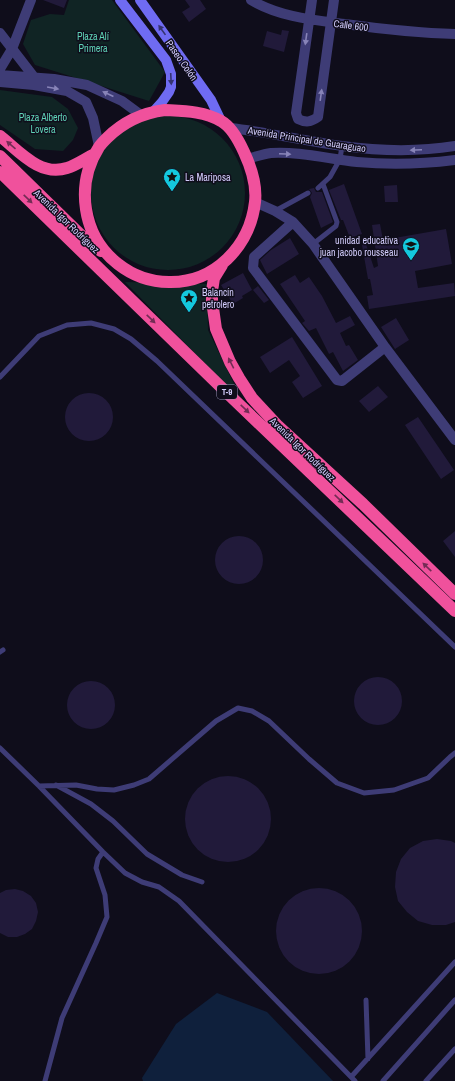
<svg xmlns="http://www.w3.org/2000/svg" width="455" height="1081" font-family="'Archivo Narrow',sans-serif">
<style>
.green{fill:#102424}
.water{fill:#0f203c}
.building{fill:#211a3a}
.lines{fill:none;stroke-linecap:round;stroke-linejoin:round}
.lane{stroke:#3e3c76;stroke-width:5}
.street{stroke:#3e3c76;stroke-width:10}
.secondary{stroke:#6f6bf2;stroke-width:10}
.highway{stroke:#f0519c;stroke-width:12}
.oneway{fill:#353371}
.oneway2{fill:#8884b8}
.oneway3{fill:#742c55}
.labels{text-anchor:middle;stroke-width:3;stroke-linejoin:round;paint-order:stroke}
.shield{fill:#0f0d1b;stroke:#9792b7;stroke-width:1}
.shield-label{font-size:9px;font-weight:bold;fill:#d1cbfa}
.street-label{font-size:10px;fill:#d1cbfa;stroke:#0f0d1b}
.park-label{font-size:10px;fill:#5fd3b7;stroke:#0f0d1b}
.poi-label{font-size:10px;fill:#d1cbfa;stroke:#0f0d1b;text-anchor:start}
</style>
<rect width="100%" height="100%" fill="#0f0d1b"/>
<path class="green" d="M69 0H112L165 72 149 101 35 65 23 44 31 20 50 14 64 15Z
M0 90 52 97 68 109 78 128 73 140 63 151 35 149 0 125Z
M91 193a77 77 0 1 1 154 0a77 77 0 1 1-154 0Z
M125 282 207 284 208 330 234 384 229 388Z"/>
<path class="water" d="M217 993 267 1012 333 1081H143L142 1078 176 1024Z"/>
<path class="building" d="M43 0H67L64 8Z
M185 0H200L206 9 189 22 182 12 190 7Z
M282 30 289 31 284 52 263 46 267 31 281 35Z
M344 184 362 234 350 238 343 220H341L329 190Z
M397 185 398 202H385L384 186Z
M314 188 316 192H322L333 222 321 228 310 197 312 193 309 189Z
M380 224 383 240 446 229 452 264 415 271 418 288 454 283 455 296 369 309 367 296 373 295 370 279H368L362 245 366 244 374 268 378 266 372 225Z
M290 238 299 254 267 274 260 260 271 250Z
M243 273 252 290 242 296 243 298 233 304 221 285Z
M295 275 300 283 309 277 322 296 336 323 350 316 355 325 340 333 346 346 349 345 358 360 343 371 333 352 329 354 316 328 309 331 302 323 305 321 280 284Z
M258 286 269 300 264 303 253 290Z
M396 318 409 340 395 349 381 327Z
M292 337 322 386 303 398 292 382 300 376 289 360 270 373 260 357Z
M378 386 388 397 369 412 359 401Z
M65 417a24 24 0 1 1 48 0a24 24 0 1 1-48 0Z
M418 417 454 470 441 479 405 425Z
M455 531V557L443 541Z
M215 560a24 24 0 1 1 48 0a24 24 0 1 1-48 0Z
M354 701a24 24 0 1 1 48 0a24 24 0 1 1-48 0Z
M67 705a24 24 0 1 1 48 0a24 24 0 1 1-48 0Z
M185 819a43 43 0 1 1 86 0a43 43 0 1 1-86 0Z
M437 839 451 841 455 843V922L446 925H432L418 921 407 912 398 901 395 887 396 872 401 859 410 848 423 841Z
M276 931a43 43 0 1 1 86 0a43 43 0 1 1-86 0Z
M15 889 23 891 31 896 36 903 38 912 36 921 32 929 25 934 17 937H8L0 933V893L6 890Z"/>
<g class="lines">
<path class="lane" d="M318 188 330 177 340 159 342 146
M275 211 308 193
M313 244 336 226 337 222 323 184
M0 377 39 336 67 325 91 323 114 329 131 339 157 361 455 647
M0 652 3 650
M0 748 39 786 103 852 125 873 142 882 159 887 179 901 355 1081
M56 785 91 804 113 821 147 854 182 875 202 882
M39 786 76 785 97 789 114 790 134 785 149 779 216 721 238 708 252 711 269 721 309 759 337 783 364 793 394 790 428 778 450 757 455 753
M366 1000 368 1059
M351 1077 455 962
M45 1081 62 1018 96 943 107 917 105 895 96 868 98 859 103 852
M383 1081 455 1000
M426 1081 455 1049"/>
<path class="street" d="M251 0C279 17 314 20 345 24 382 29 418 33 455 34
M312 0 296 113 298 119C306 123 311 122 318 117L334 0
M0 33 34 77V79
M0 69 12 49 31 0
M0 75 54 79 87 85 122 101 141 115
M0 82 34 85 67 91 86 102 93 118 99 146
M230 128C268 132 304 141 342 146 379 151 418 152 455 146
M247 159C255 157 263 154 271 153 298 151 329 159 357 162 389 165 423 164 455 160
M255 202 275 211 293 222 313 244 385 347 455 440
M293 222 254 257 253 268 337 380 342 381 385 347"/>
<path class="secondary" d="M120 0 166 60 171 74V87L169 92 162 102 153 112
M140 0 211 100 221 121"/>
<path class="highway" d="M165 110C184 111 204 111 221 121 232 127 239 141 244 152 251 167 257 185 255 202 250 246 215 283 169 282 150 282 132 275 118 264 82 236 75 185 99 147 101 144 104 141 107 138 124 121 142 113 165 110Z
M0 136C19 151 40 177 67 168 77 165 86 158 95 154
M0 156 88 242 101 251
M0 172 224 390 455 611
M222 265 214 278 212 291V301L216 329 230 362 239 378 252 398 278 426 363 504 455 594"/>
</g>
<defs><path id="oneway-solid" d="M-6-.8H1V-3.2L6.5 0L1 3.2V.8H-6Z"/></defs>
<g class="oneway">
<use href="#oneway-solid" transform="translate(162 30) rotate(-125)"/>
<use href="#oneway-solid" transform="translate(171 79) rotate(87)"/>
</g>
<g class="oneway2">
<use href="#oneway-solid" transform="translate(306 39) rotate(98)"/>
<use href="#oneway-solid" transform="translate(53 88) rotate(10)"/>
<use href="#oneway-solid" transform="translate(108 94) rotate(-155)"/>
<use href="#oneway-solid" transform="translate(321 95) rotate(-82)"/>
<use href="#oneway-solid" transform="translate(416 150) rotate(177)"/>
<use href="#oneway-solid" transform="translate(285 154) rotate(3)"/>
</g>
<g class="oneway3">
<use href="#oneway-solid" transform="translate(11 145) rotate(-139)"/>
<use href="#oneway-solid" transform="translate(28 199) rotate(44)"/>
<use href="#oneway-solid" transform="translate(151 319) rotate(44)"/>
<use href="#oneway-solid" transform="translate(231 363) rotate(-117)"/>
<use href="#oneway-solid" transform="translate(245 409) rotate(44)"/>
<use href="#oneway-solid" transform="translate(339 499) rotate(44)"/>
<use href="#oneway-solid" transform="translate(427 567) rotate(-136)"/>
</g>
<defs>
<symbol id="sight-pin" viewBox="-11 -11 22 30"><path d="M0 17L-7.5 6A9.5 9.5 0 1 1 7.5 6Z" fill="#14c8de" stroke="#0f0d1b"/><path d="M0-6L1.8-2.2L6-1.7L2.9 1.2L3.7 5.4L0 3.3L-3.7 5.4L-2.9 1.2L-6-1.7L-1.8-2.2Z" fill="#111"/></symbol>
<symbol id="school-pin" viewBox="-11 -11 22 30"><path d="M0 17L-7.5 6A9.5 9.5 0 1 1 7.5 6Z" fill="#14c8de" stroke="#0f0d1b"/><path d="M0-5L7-2L0 1L-7-2ZM-4 1L0 2.5L4 1V4Q0 6-4 4Z" fill="#111"/></symbol>
</defs>
<g fill-rule="evenodd">
<use href="#sight-pin" x="162" y="167" width="20" height="27"/>
<use href="#school-pin" x="401" y="236" width="20" height="27"/>
<use href="#sight-pin" x="179" y="288" width="20" height="27"/>
</g>
<g class="labels">
<rect class="shield" x="217" y="385" width="20" height="14" rx="3"/>
<g class="shield-label">
<text x="227" y="395">T-9</text>
</g>
<g class="street-label">
<text transform="translate(351 25) rotate(7)" y="4">Calle 600</text>
<text transform="translate(182 60) rotate(55)" y="4">Paseo Colón</text>
<text transform="translate(307 139) rotate(9)" y="4">Avenida Principal de Guaraguao</text>
<text transform="translate(67 221) rotate(44)" y="4">Avenida Igor Rodríguez</text>
<text transform="translate(303 449) rotate(44)" y="4">Avenida Igor Rodríguez</text>
</g>
<g class="park-label">
<text x="93" y="40">Plaza Alí<tspan x="93" dy="12">Primera</tspan></text>
<text x="43" y="121">Plaza Alberto<tspan x="43" dy="12">Lovera</tspan></text>
</g>
<g class="poi-label">
<text x="185" y="181">La Mariposa</text>
<text x="398" y="244" text-anchor="end">unidad educativa<tspan x="398" dy="12">juan jacobo rousseau</tspan></text>
<text x="202" y="296">Balancín<tspan x="202" dy="12">petrolero</tspan></text>
</g>
</g>
</svg>
